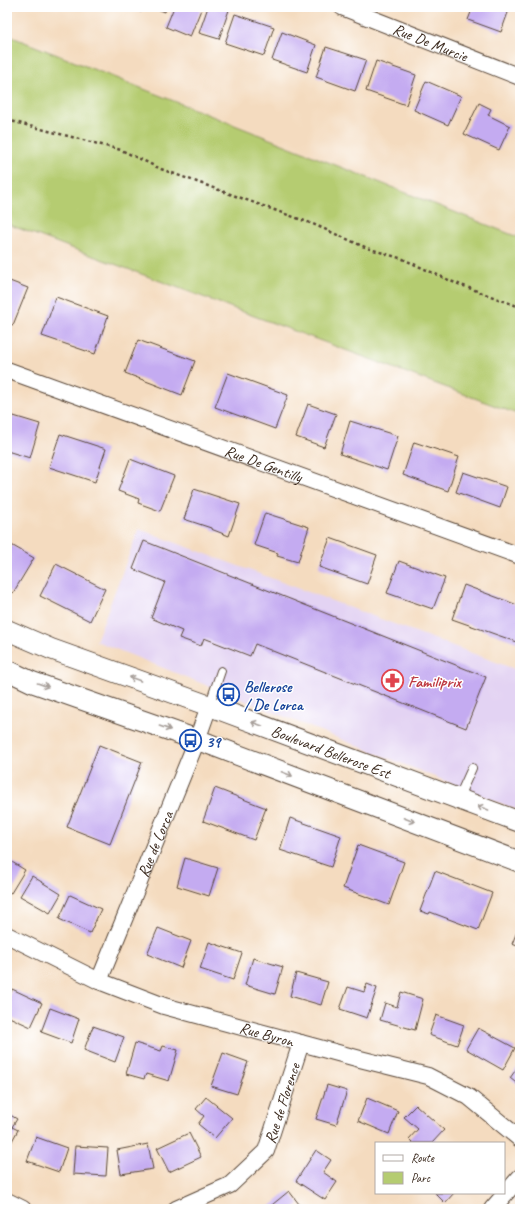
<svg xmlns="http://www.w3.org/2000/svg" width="527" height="1216" font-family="Caveat,sans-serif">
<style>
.built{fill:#e3d3f3}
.green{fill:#b5cc71;stroke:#787b48}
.building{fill:#c4abf1}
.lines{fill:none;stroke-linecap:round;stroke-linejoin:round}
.service-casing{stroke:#574536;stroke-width:10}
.minor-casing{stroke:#574536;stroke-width:18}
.tertiary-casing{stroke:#574536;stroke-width:22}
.path{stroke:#574536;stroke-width:2.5;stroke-dasharray:3 3;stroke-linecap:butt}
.service{stroke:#fff;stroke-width:8}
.minor{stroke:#fff;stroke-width:16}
.tertiary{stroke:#fff;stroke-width:20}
.oneway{stroke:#a79f9a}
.labels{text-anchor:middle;stroke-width:3;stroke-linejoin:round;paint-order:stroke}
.street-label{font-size:16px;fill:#3b2a1e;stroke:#fff}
.health-label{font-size:16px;font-weight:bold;fill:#be3a42;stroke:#fff;text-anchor:start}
.transit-label{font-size:16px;font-weight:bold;fill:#164399;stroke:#fff;text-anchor:start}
</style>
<rect width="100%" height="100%" fill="#fff"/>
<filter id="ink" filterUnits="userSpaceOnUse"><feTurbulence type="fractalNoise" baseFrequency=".025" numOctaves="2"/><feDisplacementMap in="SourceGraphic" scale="8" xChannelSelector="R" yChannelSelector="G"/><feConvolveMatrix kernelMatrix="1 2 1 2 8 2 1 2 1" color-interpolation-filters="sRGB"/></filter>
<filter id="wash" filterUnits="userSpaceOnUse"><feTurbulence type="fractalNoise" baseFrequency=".012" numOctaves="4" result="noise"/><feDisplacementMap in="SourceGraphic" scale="16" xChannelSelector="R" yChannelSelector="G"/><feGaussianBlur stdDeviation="0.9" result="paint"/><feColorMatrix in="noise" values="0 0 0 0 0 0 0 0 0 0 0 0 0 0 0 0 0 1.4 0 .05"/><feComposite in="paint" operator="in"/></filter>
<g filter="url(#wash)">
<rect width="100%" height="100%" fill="#f4dbbf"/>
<path class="built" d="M139 529 520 671V811L96 641Z"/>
<path class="green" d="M7 35 520 238V415L7 224Z"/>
<g id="blocks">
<path class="building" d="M128 7H143L141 12Z
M152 7H166L165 12Z
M174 7H202L190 37 166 27Z
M208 7H220L229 10 219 39 199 33Z
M473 7H510L501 32 468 20Z
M235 14 274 27 264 56 225 43Z
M282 32 316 45 307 72 272 60Z
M326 47 366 60 355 91 316 77Z
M376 61 416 75 406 105 366 91Z
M426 81 461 96 448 125 414 110Z
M479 103 491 109 488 115 510 126 499 150 464 134Z
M7 280 28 288 13 325 7 323Z
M56 297 108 316 95 354 42 336Z
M138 340 195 361 182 395 125 373Z
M228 373 288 395 275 429 215 407Z
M308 404 336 414 324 447 296 437Z
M7 414 40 424 30 458 7 451Z
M350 421 398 436 387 470 340 454Z
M60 434 106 449 95 482 49 467Z
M414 442 459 457 448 491 403 475Z
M130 459 174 476 160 511 138 503 139 499 118 491Z
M463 472 507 487 500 508 456 492Z
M194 489 240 504 229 536 211 529V528L184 519Z
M265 513 309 527 298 562 277 556 278 553 254 545Z
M330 538 377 555 367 584 319 567Z
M144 541 486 677 466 728 255 644 250 656 204 638 201 646 179 638 182 631 151 618 165 582 133 569Z
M8 543 34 558 13 593 7 590Z
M399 561 445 578 433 609 387 593Z
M56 564 105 589 90 621 40 596Z
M464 585 520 606V643L452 619Z
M99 745 142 762 110 844 67 827Z
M215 788 266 808 254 840 203 821Z
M290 818 341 836 331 867 280 850Z
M358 845 404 862 389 905 343 888Z
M185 858 218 868 209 896 177 886Z
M7 859 25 870 11 893 7 891Z
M435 871 492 893 478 930 430 912 429 914 420 911Z
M32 876 61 894 50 913 20 896Z
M70 895 101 909 90 933 59 919Z
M520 924V947L512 944Z
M158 928 191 941 181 968 147 954Z
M209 942 242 953 233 980 200 969Z
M253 958 283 967 275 994 245 985Z
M296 973 328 982 321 1005 290 996Z
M367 984 377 988 367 1018 340 1009 348 987 364 992Z
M12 989 42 1003 31 1027 7 1016V1001Z
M401 992 423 999 415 1030 380 1020 385 1003 397 1007Z
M50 1008 79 1019 71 1043 41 1032Z
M436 1015 464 1025 457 1045 429 1035Z
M93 1026 124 1037 115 1062 84 1050Z
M478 1028 515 1048 503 1070 466 1049Z
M135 1043 161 1051 163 1046 178 1050 169 1081 146 1074 144 1079 126 1074Z
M223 1053 248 1062 237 1094 211 1086Z
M520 1064V1086L510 1078Z
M327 1085 347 1091 336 1125 316 1119Z
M206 1097 232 1118 215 1138 198 1124 204 1116 196 1109Z
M367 1098 398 1111 389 1134 358 1121Z
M416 1105 444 1130 432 1143H413L409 1139 418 1129 404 1117Z
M7 1113 17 1119 12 1127 18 1130 7 1150Z
M189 1133 201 1157 169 1172 157 1148Z
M36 1137 67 1148 59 1172 27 1161Z
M148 1144 153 1169 121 1174 117 1150Z
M75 1146 108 1148 106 1176 73 1174Z
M316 1150 331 1160 323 1172 337 1182 325 1200 296 1181Z
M289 1191 299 1204 293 1209H267Z
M435 1193H454L445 1203Z"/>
</g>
</g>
<g filter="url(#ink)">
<use href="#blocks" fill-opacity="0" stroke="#574536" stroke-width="1"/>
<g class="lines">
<defs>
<path id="service" d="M209 706 221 671
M458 799 472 768"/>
<g id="minor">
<path id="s1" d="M342 7 520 77"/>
<path id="s2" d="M7 370 520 556"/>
<path id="s3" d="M7 935 99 981 164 1006 360 1059 428 1076 469 1097 520 1139"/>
<path id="s4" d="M99 981 197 740 209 706"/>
<path d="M7 1201 23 1209"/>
<path id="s5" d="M176 1209 230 1185 266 1151 301 1043"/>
<path d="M492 1209 520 1177"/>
</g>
<g id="tertiary">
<path id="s6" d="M7 630 51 649 218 709 520 822"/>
<path d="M7 670 32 682 209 744 520 862"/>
</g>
</defs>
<use href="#service" class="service-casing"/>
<use href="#minor" class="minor-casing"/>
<use href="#tertiary" class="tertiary-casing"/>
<path class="path" d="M7 120 121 150 161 169 313 224 367 248 403 259 453 282 520 307"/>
<use href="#service" class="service"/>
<use href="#minor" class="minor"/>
<use href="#tertiary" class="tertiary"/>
</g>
<defs><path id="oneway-shaft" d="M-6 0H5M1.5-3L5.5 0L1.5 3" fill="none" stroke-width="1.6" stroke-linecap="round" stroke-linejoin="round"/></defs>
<g class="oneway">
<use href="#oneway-shaft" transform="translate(135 679) rotate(-160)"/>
<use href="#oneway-shaft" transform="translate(43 685) rotate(19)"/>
<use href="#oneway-shaft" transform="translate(257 724) rotate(-160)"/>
<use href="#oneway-shaft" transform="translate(165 728) rotate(19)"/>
<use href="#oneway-shaft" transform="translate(287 774) rotate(21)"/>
<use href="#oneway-shaft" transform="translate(483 808) rotate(-160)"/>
<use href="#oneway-shaft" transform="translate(409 820) rotate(21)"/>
</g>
</g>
<defs>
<symbol id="pharmacy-ring" viewBox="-11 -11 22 22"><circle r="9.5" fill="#fff" stroke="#e0444e" stroke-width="1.5"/><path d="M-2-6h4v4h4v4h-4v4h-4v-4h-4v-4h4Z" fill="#e0444e"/></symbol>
<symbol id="bus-ring" viewBox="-11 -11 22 22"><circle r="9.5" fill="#fff" stroke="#1a4fb4" stroke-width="1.5"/><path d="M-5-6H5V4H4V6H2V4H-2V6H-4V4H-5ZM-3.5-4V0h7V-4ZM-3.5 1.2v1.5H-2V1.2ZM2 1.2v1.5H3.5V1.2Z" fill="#1a4fb4"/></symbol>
</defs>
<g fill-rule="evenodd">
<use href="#pharmacy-ring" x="380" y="668" width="25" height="25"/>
<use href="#bus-ring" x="216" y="682" width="25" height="25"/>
<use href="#bus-ring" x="178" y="728" width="25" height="25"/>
</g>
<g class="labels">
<g class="street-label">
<text dy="6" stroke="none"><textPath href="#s1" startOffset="95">Rue De Murcie</textPath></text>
<text dy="6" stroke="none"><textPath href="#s2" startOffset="273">Rue De Gentilly</textPath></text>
<text dy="6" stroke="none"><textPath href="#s6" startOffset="346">Boulevard Bellerose Est</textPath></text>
<text dy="6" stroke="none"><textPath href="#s4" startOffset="148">Rue de Lorca</textPath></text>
<text dy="6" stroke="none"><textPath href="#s3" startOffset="279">Rue Byron</textPath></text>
<text dy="6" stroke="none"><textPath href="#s5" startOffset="159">Rue de Florence</textPath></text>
</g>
<g class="health-label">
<text x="408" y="687">Familiprix</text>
</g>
<g class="transit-label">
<text x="244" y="692">Bellerose<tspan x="244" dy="18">/ De Lorca</tspan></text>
<text x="206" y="747">39</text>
</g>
</g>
<rect width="527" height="1216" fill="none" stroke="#fff" stroke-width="24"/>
<rect x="375" y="1142" width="130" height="52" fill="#ffffff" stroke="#b1aaa5"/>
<rect x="383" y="1155" width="20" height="6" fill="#ffffff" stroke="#b1aaa5"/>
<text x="411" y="1162" font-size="12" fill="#3b2a1e">Route</text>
<rect x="383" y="1172" width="20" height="12" fill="#b5cc71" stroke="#b1aaa5"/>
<text x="411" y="1182" font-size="12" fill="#3b2a1e">Parc</text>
</svg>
